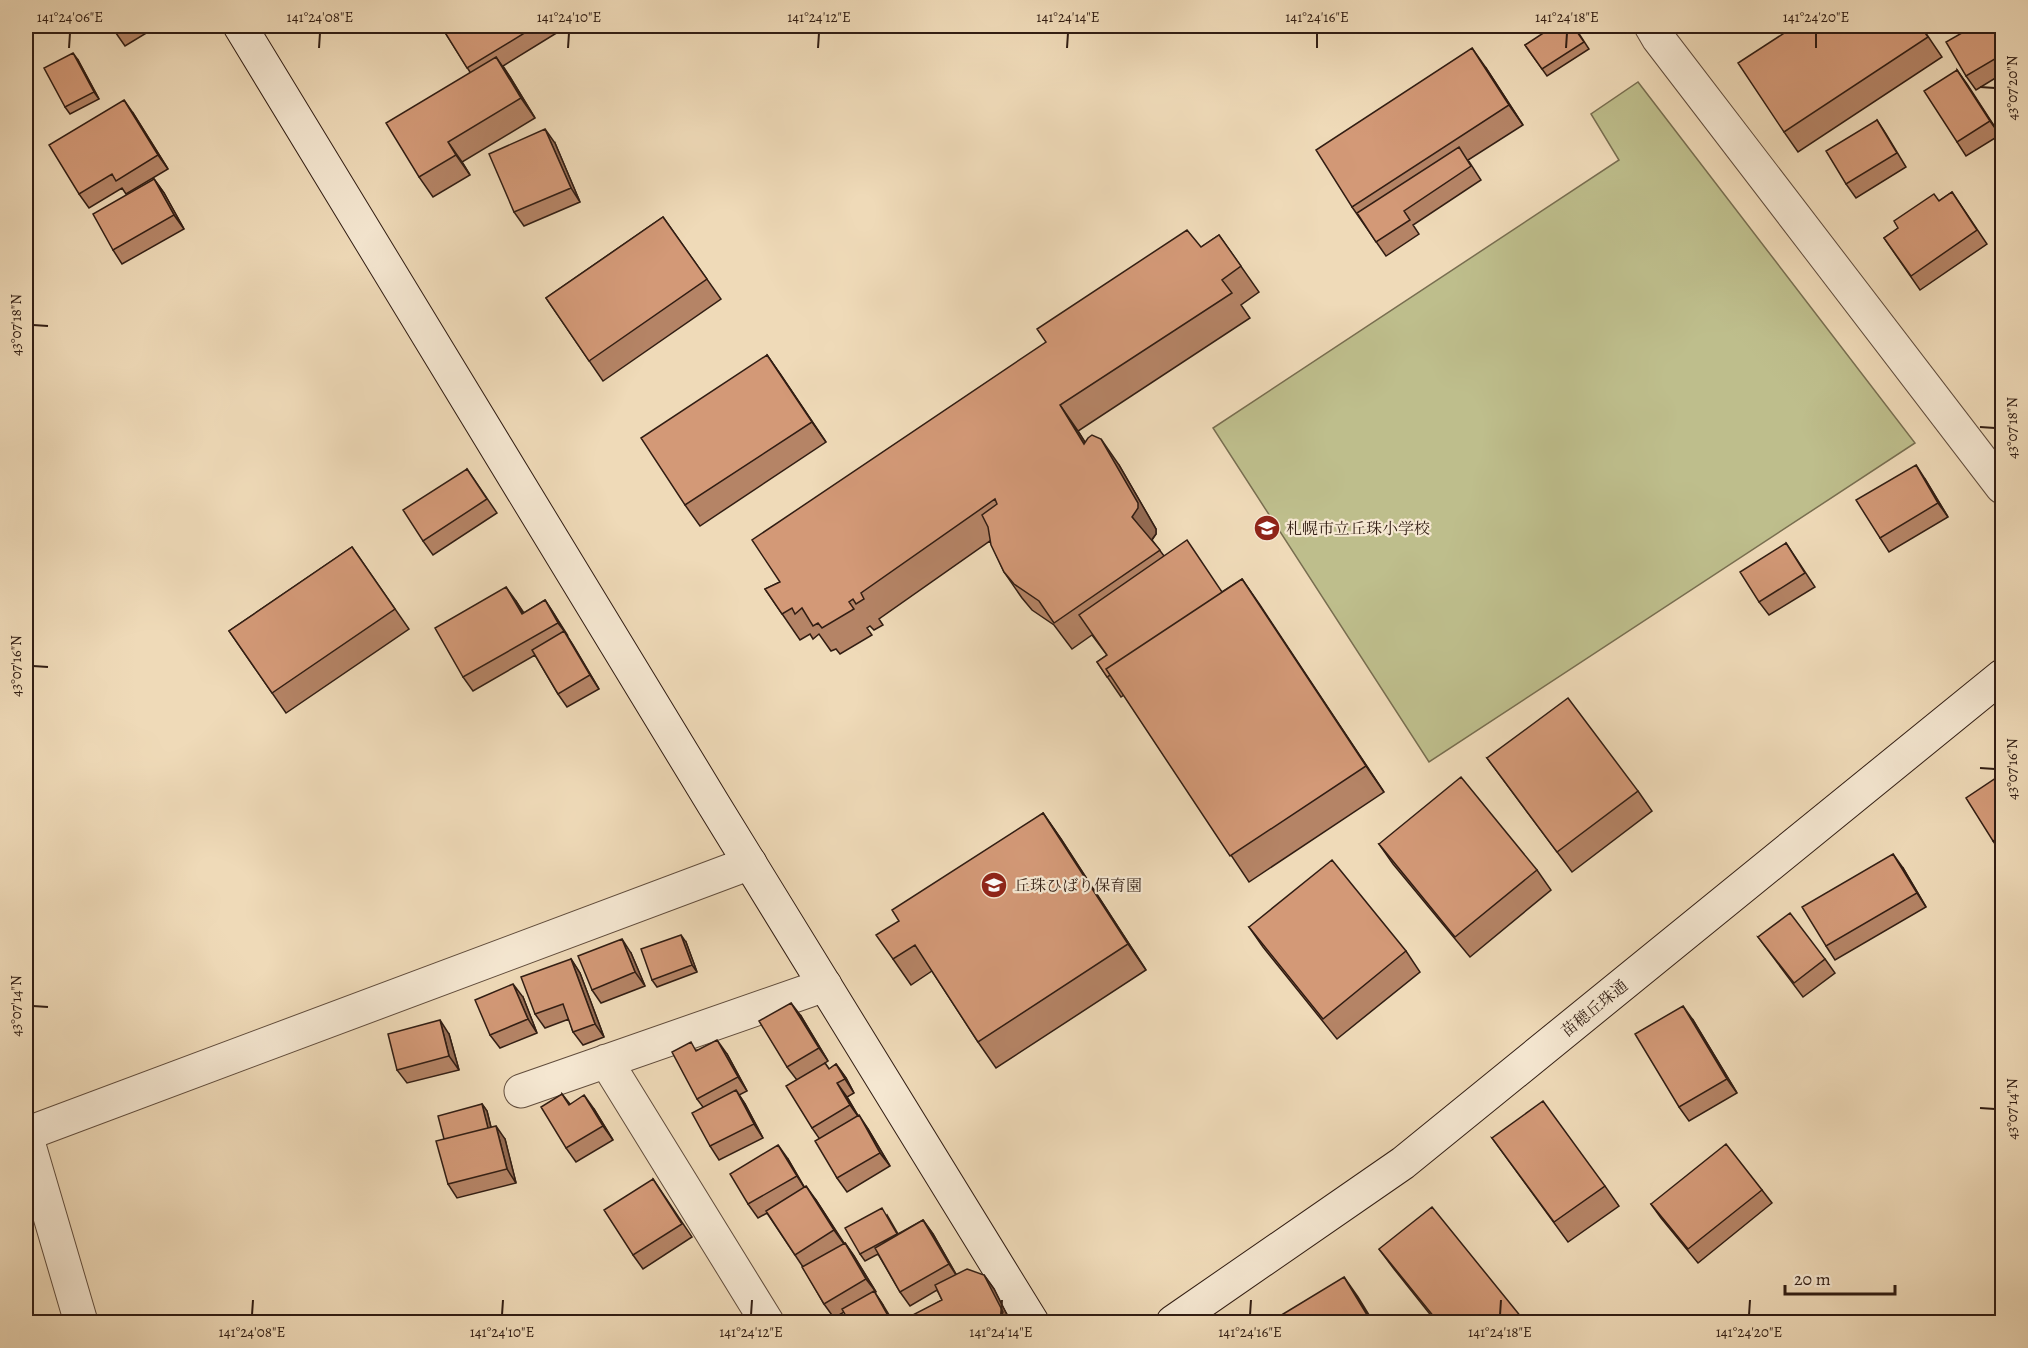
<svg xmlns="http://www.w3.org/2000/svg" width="2028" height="1348" font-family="Alegreya,'Noto Serif JP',serif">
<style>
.green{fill:#bebe8c;stroke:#786e50;stroke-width:1.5}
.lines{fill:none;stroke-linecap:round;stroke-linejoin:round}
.street-casing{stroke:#604c3c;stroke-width:35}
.secondary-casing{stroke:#311d13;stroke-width:35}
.street{stroke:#f5e7d1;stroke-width:33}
.secondary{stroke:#f5e7d1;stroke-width:33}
.wall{fill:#b58466;stroke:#311d13;stroke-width:1.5}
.shaded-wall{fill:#946b53;stroke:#311d13;stroke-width:1.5}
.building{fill:#d39977;stroke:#311d13;stroke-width:1.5}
.ticks{fill:none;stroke:#311d13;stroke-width:2}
.labels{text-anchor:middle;stroke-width:4.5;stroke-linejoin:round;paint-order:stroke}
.poi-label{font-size:16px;fill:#311d13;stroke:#f5e7d1;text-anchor:start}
.street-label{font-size:16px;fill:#311d13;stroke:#f5e7d1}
.neatline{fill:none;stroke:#311d13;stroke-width:2}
.ticks-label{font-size:15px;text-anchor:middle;fill:#311d13}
</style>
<rect width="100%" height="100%" fill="#efdab8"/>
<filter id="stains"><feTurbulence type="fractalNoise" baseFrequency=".00333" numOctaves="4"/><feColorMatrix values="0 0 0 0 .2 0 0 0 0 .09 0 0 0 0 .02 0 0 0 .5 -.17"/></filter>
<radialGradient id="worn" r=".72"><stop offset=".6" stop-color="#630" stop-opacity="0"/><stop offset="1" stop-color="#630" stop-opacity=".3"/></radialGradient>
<path class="green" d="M1638 82 1915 443 1429 762 1213 428 1619 160 1591 114Z"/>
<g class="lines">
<defs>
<path id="street" d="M1651 26 1658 38 2002 487
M606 1061 767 1322
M521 1091 825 985
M26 1134 750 863
M26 1135 81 1322"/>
<path id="secondary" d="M240 26 714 805 1032 1322
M1173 1322 1403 1163 2002 676"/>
</defs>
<use href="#street" class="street-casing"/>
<use href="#secondary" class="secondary-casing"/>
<use href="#street" class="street"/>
<use href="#secondary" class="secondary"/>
</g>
<path class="wall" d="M111 26H158L125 46Z
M441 26H560L563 29 503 66 510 77 535 118 462 162 470 175 433 197 419 177 470 72Z
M1574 26 1589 49 1547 76 1525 45Z
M1921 26 1942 57 1798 152 1784 132Z
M1940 26H1950L1943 30Z
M2002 26V74L1976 90 1966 76Z
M78 60 99 99 70 114 65 107Z
M1486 68 1523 125 1468 160 1481 180 1413 225 1419 234 1386 256 1352 207Z
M1957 70 2000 135 1966 156 1957 142Z
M133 113 168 169 126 194 122 188 89 208 79 194Z
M1877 120 1886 134 1906 167 1856 198 1846 184Z
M555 143 580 202 524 226 514 212Z
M154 179 164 193 184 229 122 264 113 250Z
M1952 192 1987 244 1920 290 1884 238Z
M663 217 721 299 603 381 546 298Z
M1219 235 1259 292 1241 305 1250 318 1078 431 1085 443 1119 465 1156 529V534L1152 540 1164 556 1222 592 1242 579 1384 792 1249 882 1124 695 1121 697 1097 662 1107 655 1092 635 1072 649 1054 625 1032 610 1022 598 1004 572 990 541 879 619 883 625 874 630 870 626 867 628 872 635 840 654 836 649 831 651 819 634 813 639 810 634 800 640 765 589 780 582 1201 247Z
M767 355 826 442 700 526 685 505Z
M467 469 497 513 433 555 423 541Z
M1925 479 1948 517 1889 552 1880 538Z
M1786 543 1815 587 1769 615 1759 602Z
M352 547 409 629 286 713 229 631Z
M545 600 554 614 599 689 567 707 558 694 535 655 473 691 463 677 516 601 524 613Z
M1487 758 1638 791 1652 811 1572 872Z
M2002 774V854L1993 841Z
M1043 813 1061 839 1146 970 996 1068 978 1042 932 971 911 985 893 959 899 921Z
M1379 844 1537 870 1551 890 1470 957 1393 864Z
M1903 868 1926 907 1835 960 1826 946Z
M1249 927 1406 951 1420 972 1337 1039 1263 947Z
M1758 937 1825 959 1835 973 1803 997Z
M686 942 697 972 657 987 652 980Z
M631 953 645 986 601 1003 592 990Z
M571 959 580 973 604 1037 583 1045 573 1032 569 1019 545 1028 535 1014Z
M523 997 537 1033 500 1048 490 1035Z
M801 1016 828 1061 825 1063 829 1069 836 1064 846 1078 854 1093 847 1097 858 1116 868 1129 890 1166 847 1192 837 1178 819 1138 812 1128 797 1080 787 1067Z
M1693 1020 1737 1093 1689 1121 1679 1107Z
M449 1034 459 1070 407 1083 397 1070Z
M697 1050 727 1054 747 1091 739 1095 745 1104 763 1138 719 1160 710 1146 703 1107 697 1099Z
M562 1094 570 1104 594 1109 613 1140 576 1162 566 1148Z
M482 1104 487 1111 491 1127 505 1139 516 1183 457 1198 448 1184 444 1139Z
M1492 1138 1605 1186 1619 1206 1568 1242Z
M788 1159 804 1187 816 1200 844 1243H845L854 1256 876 1292 875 1293 883 1305 844 1312 834 1318 824 1304 803 1267 767 1213 758 1218 748 1204Z
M653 1179 692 1237 643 1269 633 1255Z
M1762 1190 1772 1203 1698 1263 1661 1218 1651 1204Z
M887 1215 898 1234 923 1220 933 1234 956 1274 984 1275 994 1289 1011 1323H902L942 1300 937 1290 910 1306 900 1292 878 1254 865 1261 860 1254Z
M1379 1249 1526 1323H1437L1394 1269Z"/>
<path class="shaded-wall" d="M1472 48 1486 68 1523 125 1509 105Z
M73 53 78 60 99 99 94 92Z
M496 57 510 77 535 118 521 98Z
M1957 70 1967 84 2000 135 1990 121Z
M124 100 133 113 168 169 158 155Z
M545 129 555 143 580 202 571 188Z
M448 142 462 162 470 175 456 155Z
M154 179 164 193 184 229 174 215Z
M767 355 781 375 826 442 812 422Z
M1060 405 1078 431 1103 470 1084 444Z
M1101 439 1119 465 1156 529V534L1150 542 1132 517Z
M1916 465 1925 479 1948 517 1938 503Z
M1242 579 1260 605 1384 792 1366 766Z
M506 587 516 601 532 628 522 614Z
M545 600 554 614 568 636 558 623Z
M564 631 573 645 599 689 590 675Z
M1043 813 1061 839 1146 970 1128 944Z
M1893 854 1903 868 1926 907 1917 893Z
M681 935 686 942 697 972 692 965Z
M622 939 631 953 645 986 635 972Z
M571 959 580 973 604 1037 595 1024Z
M513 984 523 997 537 1033 528 1019Z
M791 1003 801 1016 828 1061 819 1048Z
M1683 1006 1693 1020 1737 1093 1727 1079Z
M440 1020 449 1034 459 1070 449 1056Z
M717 1040 727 1054 747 1091 738 1077Z
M836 1064 846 1078 854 1093 845 1079Z
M837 1083 847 1097 860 1119 850 1105Z
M736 1090 745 1104 763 1138 754 1124Z
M584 1095 594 1109 613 1140 603 1126Z
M482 1104 487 1111 493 1136 488 1129Z
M859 1115 868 1129 890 1166 880 1153Z
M496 1126 505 1139 516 1183 507 1169Z
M778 1145 788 1159 806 1190 797 1176Z
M806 1186 816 1200 844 1244 834 1230Z
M923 1220 933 1234 958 1278 949 1264Z
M845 1243 854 1256 876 1292 866 1279Z
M984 1275 994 1289 1011 1323H998Z
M1344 1277 1358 1297 1374 1323H1372Z
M874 1291 883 1305 894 1323H892Z"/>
<path class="building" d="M111 26H126L116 32Z
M441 26H536L467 68Z
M1554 26H1573L1584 42 1542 69 1525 45Z
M1795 26H1920L1928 37 1784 132 1738 63Z
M1974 26H2002V65L1998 57 1966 76 1946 42Z
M1472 48 1509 105 1352 207 1316 150Z
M73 53 94 92 65 107 44 68Z
M496 57 521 98 448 142 456 155 419 177 386 123Z
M1957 70 1990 121 1957 142 1924 91Z
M124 100 158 155 116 181 112 174 79 194 49 145Z
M1877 120 1897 153 1846 184 1826 151Z
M545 129 571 188 514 212 489 154Z
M1459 147 1471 166 1404 211 1410 220 1376 242 1357 213Z
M154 179 174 215 113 250 93 214Z
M1952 192 1977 230 1911 276 1884 238 1898 228 1894 221 1934 194 1939 201Z
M663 217 707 279 589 361 546 298Z
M1187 230 1201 247 1219 235 1241 266 1222 280 1232 293 1060 405 1084 444 1088 438 1092 435 1101 439 1138 503V508L1132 517 1160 550 1054 623 1039 601 1014 584 1004 572 991 545 988 527 982 515 997 504 995 499 861 593 864 599 856 604 853 599 849 602 854 609 822 628 818 623 813 626 802 608 795 614 792 608 782 614 765 589 780 582 752 540 1046 342 1037 329Z
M767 355 812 422 685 505 641 438Z
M1916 465 1938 503 1880 538 1856 500Z
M467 469 487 499 423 541 403 510Z
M1187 540 1222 592 1106 669 1110 675 1107 677 1097 662 1107 655 1079 615Z
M1786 543 1805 573 1759 602 1740 572Z
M352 547 395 609 272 693 229 631Z
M1242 579 1366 766 1230 856 1106 669Z
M506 587 522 614 545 600 558 623 463 677 435 628Z
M564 631 590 675 558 694 532 650Z
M1568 698 1638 791 1557 852 1487 758Z
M2002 774V835L1993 841 1966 798Z
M1461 777 1537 870 1455 937 1379 844Z
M1043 813 1128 944 978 1042 915 945 893 959 876 935 899 921 892 910Z
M1893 854 1917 893 1826 946 1802 907Z
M1332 860 1406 951 1323 1019 1249 927Z
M1790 913 1825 959 1794 983 1758 937Z
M681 935 692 965 652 980 641 949Z
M622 939 635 972 592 990 578 956Z
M571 959 595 1024 573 1032 563 1004 535 1014 521 977Z
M513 984 528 1019 490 1035 475 1000Z
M791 1003 819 1048 787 1067 759 1021Z
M1683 1006 1727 1079 1679 1107 1635 1034Z
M440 1020 449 1056 397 1070 388 1034Z
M717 1040 738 1077 697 1099 672 1052 691 1042 696 1051Z
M825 1063 829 1069 836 1064 845 1079 837 1083 850 1105 812 1128 786 1086Z
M736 1090 754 1124 710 1146 692 1113Z
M562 1094 569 1105 584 1095 603 1126 566 1148 541 1107Z
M1543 1101 1605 1186 1554 1222 1492 1138Z
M482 1104 488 1128 444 1139 438 1116Z
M859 1115 880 1153 837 1178 815 1141Z
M496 1126 507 1169 448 1184 436 1141Z
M1726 1144 1762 1190 1688 1249 1651 1204Z
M778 1145 797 1176 748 1204 730 1174Z
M653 1179 682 1224 633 1255 604 1210Z
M806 1186 834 1230 795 1255 766 1211Z
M1432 1207 1526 1323H1439L1379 1249Z
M882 1208 897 1234 860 1254 845 1228Z
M923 1220 949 1264 900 1292 875 1248Z
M845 1243 866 1279 824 1304 802 1267Z
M967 1269 984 1275 1003 1312 998 1323H902L901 1321 942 1300 935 1285Z
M1344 1277 1372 1323H1270V1322Z
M874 1291 892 1323H850L842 1309Z"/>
<path class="ticks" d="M69 48 70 33M319 48 320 33M568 48 569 33M818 48 819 33M1067 48 1068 33M1317 48V33M1566 48 1567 33M1816 48V33M1980 87 1995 88M33 325 48 326M1980 427 1995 428M33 666 48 667M1980 768 1995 769M33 1006 48 1007M1980 1108 1995 1109M252 1315 253 1300M502 1315 503 1300M751 1315 752 1300M1001 1315 1002 1300M1250 1315 1251 1300M1500 1315 1501 1300M1749 1315 1750 1300"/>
<defs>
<symbol id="school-disc" viewBox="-11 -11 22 22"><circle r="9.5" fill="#8f2418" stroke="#f5e7d1"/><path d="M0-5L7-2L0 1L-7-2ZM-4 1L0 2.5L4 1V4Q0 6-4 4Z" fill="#fff"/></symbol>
</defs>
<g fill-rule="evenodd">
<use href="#school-disc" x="1252" y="513" width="30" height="30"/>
<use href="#school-disc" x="979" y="870" width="30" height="30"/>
</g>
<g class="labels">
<g class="poi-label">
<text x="1286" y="534">札幌市立丘珠小学校</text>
<text x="1014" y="891">丘珠ひばり保育園</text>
</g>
<g class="street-label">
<text transform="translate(1594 1008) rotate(-39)" y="6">苗穂丘珠通</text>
</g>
</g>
<rect width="2028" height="1348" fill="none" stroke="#efdab8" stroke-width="66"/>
<path d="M1785 1285v9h110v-9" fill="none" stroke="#311d13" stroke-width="3"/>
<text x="1794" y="1285" font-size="18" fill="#311d13" stroke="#f5e7d1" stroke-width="4.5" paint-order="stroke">20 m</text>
<rect x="33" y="33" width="1962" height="1282" class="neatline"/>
<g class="ticks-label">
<text x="70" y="22">141°24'06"E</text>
<text x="320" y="22">141°24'08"E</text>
<text x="569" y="22">141°24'10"E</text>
<text x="819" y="22">141°24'12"E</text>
<text x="1068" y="22">141°24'14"E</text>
<text x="1317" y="22">141°24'16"E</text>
<text x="1567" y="22">141°24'18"E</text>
<text x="1816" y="22">141°24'20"E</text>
<text transform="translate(2012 88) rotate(-90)" y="5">43°07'20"N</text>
<text transform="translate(16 325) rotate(-90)" y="5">43°07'18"N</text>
<text transform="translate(2012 428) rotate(-90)" y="5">43°07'18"N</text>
<text transform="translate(16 666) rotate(-90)" y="5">43°07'16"N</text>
<text transform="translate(2012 769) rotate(-90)" y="5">43°07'16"N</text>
<text transform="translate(16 1006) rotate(-90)" y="5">43°07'14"N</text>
<text transform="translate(2012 1109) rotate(-90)" y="5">43°07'14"N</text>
<text x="252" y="1337">141°24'08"E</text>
<text x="502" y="1337">141°24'10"E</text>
<text x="751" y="1337">141°24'12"E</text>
<text x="1001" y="1337">141°24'14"E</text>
<text x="1250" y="1337">141°24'16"E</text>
<text x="1500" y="1337">141°24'18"E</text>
<text x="1749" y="1337">141°24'20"E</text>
</g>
<rect width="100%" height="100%" filter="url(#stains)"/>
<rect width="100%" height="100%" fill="url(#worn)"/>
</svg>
